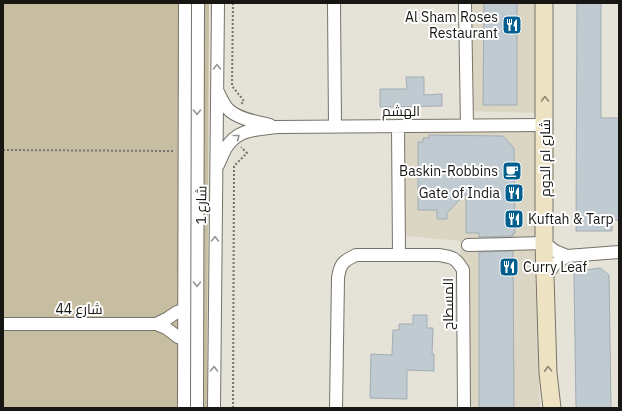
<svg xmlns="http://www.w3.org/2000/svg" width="622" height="411" font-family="'IBM Plex Sans',Cairo,sans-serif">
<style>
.built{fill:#dbd5c3}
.green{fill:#c7bea2}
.building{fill:#c0cad1;stroke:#a2acb3}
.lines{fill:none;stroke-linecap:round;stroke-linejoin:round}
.street-casing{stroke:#767369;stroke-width:14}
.secondary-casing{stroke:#767369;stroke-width:19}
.path{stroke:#76736c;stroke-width:2;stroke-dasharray:2 2;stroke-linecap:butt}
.street{stroke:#fff;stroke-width:12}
.secondary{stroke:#ede3c2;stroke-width:17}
.oneway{stroke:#979694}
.oneway2{stroke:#8d8773}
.labels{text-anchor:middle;stroke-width:4;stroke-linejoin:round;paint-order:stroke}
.poi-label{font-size:14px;fill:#181612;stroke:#fff;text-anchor:end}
.street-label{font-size:14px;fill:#181612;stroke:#fff}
</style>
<rect width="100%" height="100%" fill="#e5e2d7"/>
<path class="built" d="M464 3H537L538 113 465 111Z
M402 125 536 127 535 276 540 408H465L460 241 406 236Z"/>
<path class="green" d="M3 3H209L207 408H3Z"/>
<path class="building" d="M484 3H517V105H483Z
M577 3H601V118H619V220H612V231H576Z
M406 77H424V95L442 94V106L380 107V89H407Z
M429 135 503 136 514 148 515 233H513V236L479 237V233H466V193L447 213V219H437V210H418V142H423V138H429Z
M513 251 514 408H479V252Z
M600 268 609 275 611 408H576L574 274 577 271Z
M413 315H427V328H433L432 354H434V371L407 370V399L370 398 371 354 392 355 393 330H399V324H413Z"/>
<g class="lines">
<defs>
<path id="street" d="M334 3 335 127
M465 3 467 126
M218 92C221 98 224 105 228 109 237 119 258 122 270 125
M398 126 399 255
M218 165C221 159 223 153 226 148 238 128 257 130 277 127L545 125
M468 245 544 243 555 251 567 256
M545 277 555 264 567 256 619 252
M3 324H156L166 328 178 337 184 339
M156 324 168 318 177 312 184 310
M184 408 185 3
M197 408 198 3
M214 408 218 3
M336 408 338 278C340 264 343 261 356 255H439C453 257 456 258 463 270L464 408"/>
<path id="secondary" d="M544 3V243L548 373 552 408"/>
</defs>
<use href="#street" class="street-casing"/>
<use href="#secondary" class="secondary-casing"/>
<path class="path" d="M233 3 232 86 244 101 241 104
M3 150 173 151
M233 408 234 166 247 153 241 147"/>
<use href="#street" class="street"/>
<use href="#secondary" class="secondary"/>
</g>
<defs><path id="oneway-chevron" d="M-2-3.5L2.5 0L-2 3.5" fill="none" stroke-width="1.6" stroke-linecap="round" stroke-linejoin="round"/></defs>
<g class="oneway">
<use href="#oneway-chevron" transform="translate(217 67) rotate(-90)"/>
<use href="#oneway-chevron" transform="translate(197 112) rotate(90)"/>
<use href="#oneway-chevron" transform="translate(237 137) rotate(-38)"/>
<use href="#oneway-chevron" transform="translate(215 239) rotate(-89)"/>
<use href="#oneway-chevron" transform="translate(197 284) rotate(90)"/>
<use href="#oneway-chevron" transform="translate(214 369) rotate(-89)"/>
</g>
<g class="oneway2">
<use href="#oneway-chevron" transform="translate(545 99) rotate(-90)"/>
<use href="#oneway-chevron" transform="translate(548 369) rotate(-93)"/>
</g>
<defs>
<symbol id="restaurant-square" viewBox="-11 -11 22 22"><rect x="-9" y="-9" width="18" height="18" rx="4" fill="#005f8f" stroke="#fff"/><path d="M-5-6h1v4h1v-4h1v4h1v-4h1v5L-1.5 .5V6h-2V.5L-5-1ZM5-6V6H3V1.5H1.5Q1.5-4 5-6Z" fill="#fff"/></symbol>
<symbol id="cafe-square" viewBox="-11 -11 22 22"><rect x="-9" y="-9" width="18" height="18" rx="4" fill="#005f8f" stroke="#fff"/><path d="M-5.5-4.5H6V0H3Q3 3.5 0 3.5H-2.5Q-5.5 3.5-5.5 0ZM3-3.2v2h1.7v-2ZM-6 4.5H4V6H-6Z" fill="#fff"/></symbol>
</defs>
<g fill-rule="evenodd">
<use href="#restaurant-square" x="501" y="14" width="22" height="22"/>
<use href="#cafe-square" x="501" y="160" width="22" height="22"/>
<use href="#restaurant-square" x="503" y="182" width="22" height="22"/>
<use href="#restaurant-square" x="503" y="208" width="22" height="22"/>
<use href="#restaurant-square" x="498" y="256" width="22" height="22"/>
</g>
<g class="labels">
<g class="poi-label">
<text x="498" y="22">Al Sham Roses<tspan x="498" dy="16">Restaurant</tspan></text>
<text x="498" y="176">Baskin-Robbins</text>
<text x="500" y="198">Gate of India</text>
<text x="528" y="224" text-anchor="start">Kuftah &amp; Tarp</text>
<text x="523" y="272" text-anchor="start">Curry Leaf</text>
</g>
<g class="street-label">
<text x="401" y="116">الهشم</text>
<text transform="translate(545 158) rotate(-90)" y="5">شارع ام الدوم</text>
<text transform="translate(201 205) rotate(-89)" y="5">شارع 1</text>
<text transform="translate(448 304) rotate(-90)" y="5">المسطاح</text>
<text x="79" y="314">شارع 44</text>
</g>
</g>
<rect width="622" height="411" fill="none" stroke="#181612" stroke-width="8"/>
</svg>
